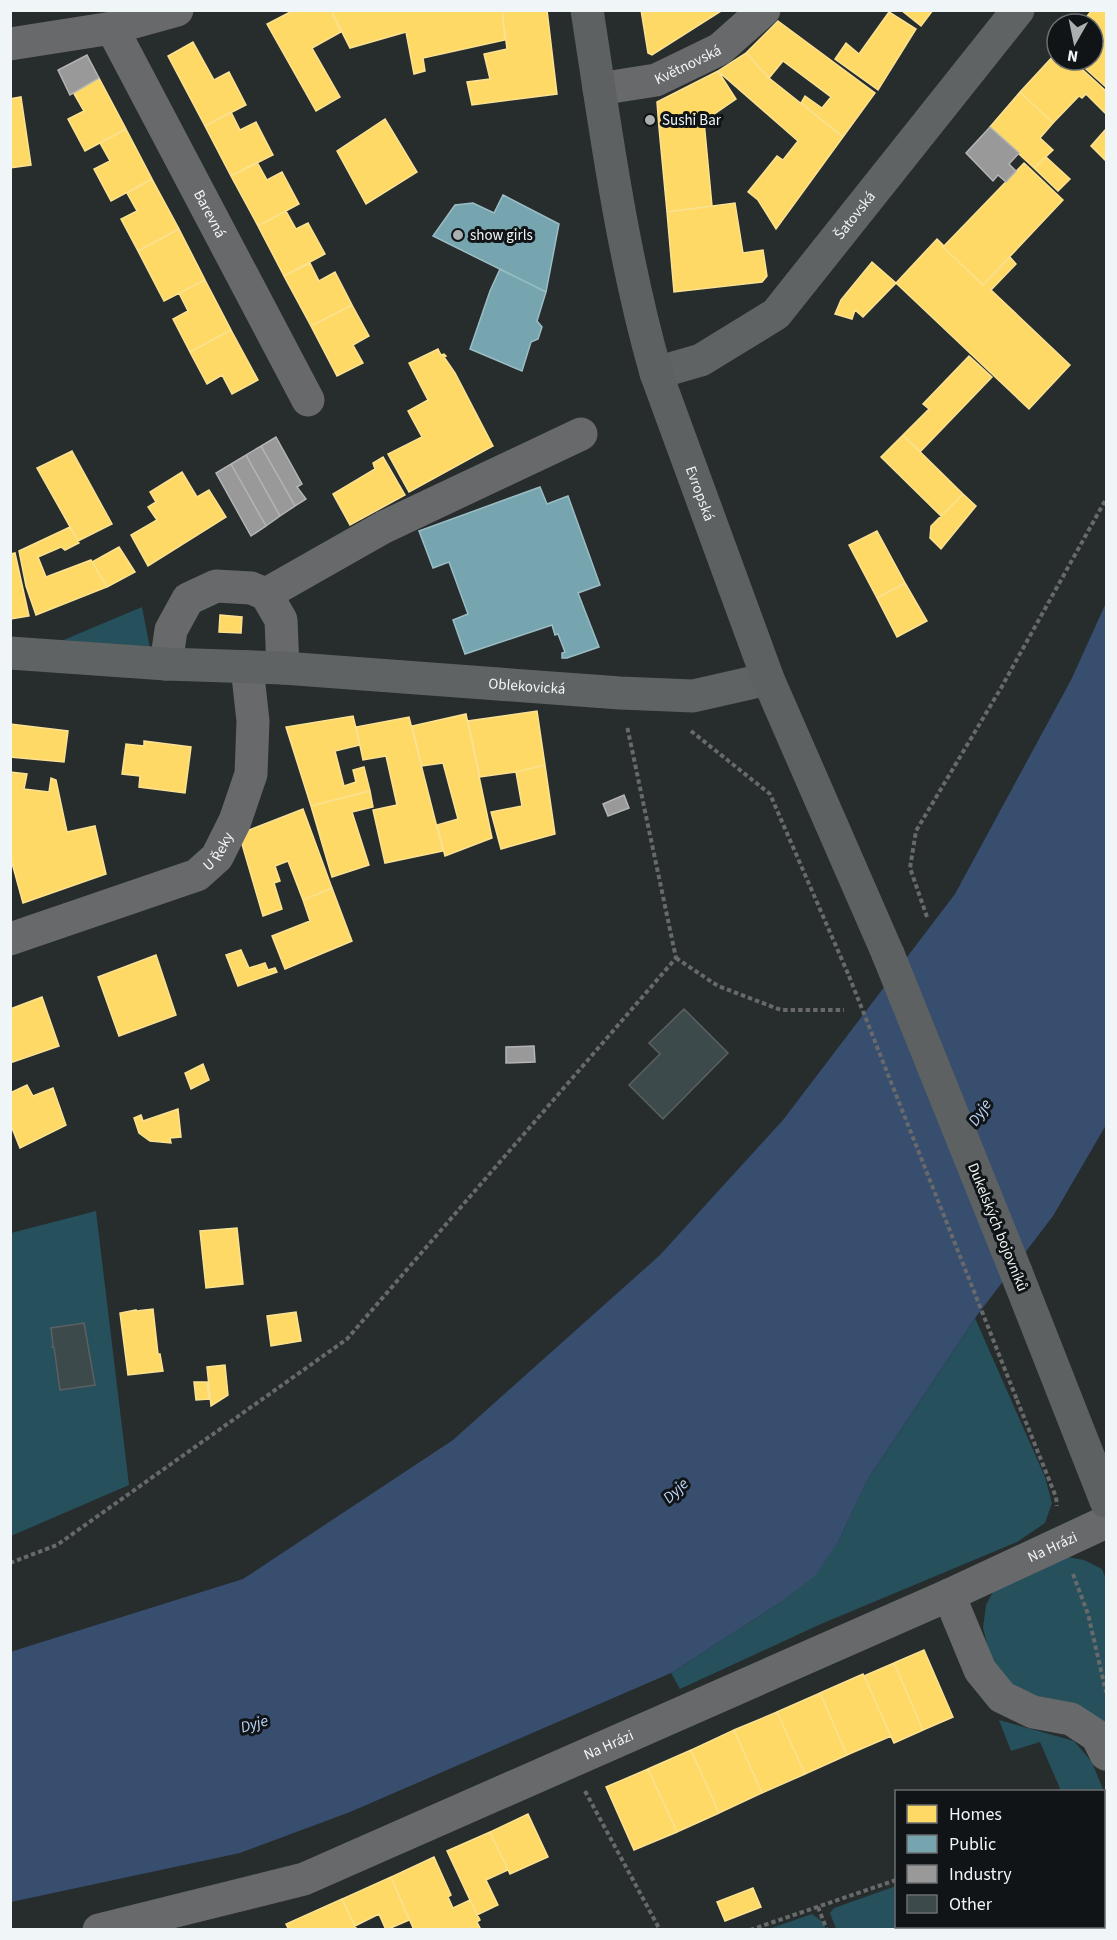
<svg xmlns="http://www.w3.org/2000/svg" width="1117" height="1940" font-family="'Source Sans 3',sans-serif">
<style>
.green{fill:#26505c}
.water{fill:#374e6e}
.homes{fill:#ffd966;stroke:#fae292;stroke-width:1.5}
.public{fill:#76a5af;stroke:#9bbdc5;stroke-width:1.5}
.industry{fill:#999;stroke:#b3b5b5;stroke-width:1.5}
.building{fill:#3c4a4b;stroke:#5c6060;stroke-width:1.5}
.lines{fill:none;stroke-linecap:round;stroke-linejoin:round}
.path{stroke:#67696a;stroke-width:4;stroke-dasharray:4.5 3;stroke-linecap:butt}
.street{stroke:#68696a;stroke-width:33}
.secondary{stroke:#5f6364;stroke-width:33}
.primary{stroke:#5e6162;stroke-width:33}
.path-bridge{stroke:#67696a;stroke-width:4;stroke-dasharray:4.5 3;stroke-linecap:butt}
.primary-bridge{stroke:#5e6162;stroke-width:33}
.poi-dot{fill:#aaafb0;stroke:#101416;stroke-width:2}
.labels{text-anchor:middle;stroke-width:6;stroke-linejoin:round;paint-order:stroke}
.street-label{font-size:15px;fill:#f0f6f7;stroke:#101416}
.poi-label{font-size:15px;fill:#f0f6f7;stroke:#101416;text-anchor:start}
.water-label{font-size:16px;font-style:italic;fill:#bad3f7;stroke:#101416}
</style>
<rect width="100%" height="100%" fill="#272c2d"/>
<path class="green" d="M142 607 151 653 54 644Z
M96 1211 129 1485 11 1536V1233Z
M975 1318 1045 1477 1052 1503 1045 1523 1017 1542 821 1624 680 1689 671 1673 781 1602 837 1544 869 1477Z
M1067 1557 1084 1560 1102 1569 1106 1579V1731L1020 1695 996 1677 983 1628 986 1605 997 1584Z
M999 1720 1074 1741 1092 1762 1106 1797V1802L1104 1805V1792L1061 1791 1040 1742 1011 1751Z
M1106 1815V1926H1104V1816Z
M896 1886V1926H1008V1929H836L830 1913 834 1908Z
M812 1914 823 1922 826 1929H769Z"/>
<path class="water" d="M1106 603V1125L1053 1216 975 1318 869 1477 837 1544 815 1576 781 1602 671 1673 350 1812 240 1853 11 1902 10 1652 243 1579 453 1440 660 1255 783 1120 955 894 1071 680Z"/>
<path class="homes" d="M294 10H331L341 32 312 48 340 97 316 111 267 24Z
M331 10H502L505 40 423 58 425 71 414 74 406 32 350 48Z
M502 10H547L557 94 472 105 467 82 490 79 484 54 507 49Z
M641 10H721V11L652 55 648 53Z
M901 10H933L921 26Z
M1092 10H1106V87L1076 60H1093V24H1081Z
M889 12 916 29 878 90 835 59 846 43 859 54Z
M778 21 875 93 843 137 801 103 805 96 822 108 831 97 783 61 769 78 746 53Z
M193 42 214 80 229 72 246 105 205 126 168 56Z
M1057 52V60H1072L1106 91V114L1086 94 1082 98 1079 96 1053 123 1020 92Z
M746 53 769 78 843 137 776 229 758 200 748 192 777 156 783 160 798 141 718 71Z
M718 71 736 99 704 121 659 128 657 102Z
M99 78 126 129 85 151 68 119 84 111 73 92Z
M1020 92 1053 123 1040 138 1053 150 1034 168 990 127Z
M21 97 31 165 10 168V99Z
M231 112 240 130 256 122 273 155 231 176 205 126Z
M385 119 417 172 366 204 337 151Z
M704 121 712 206 667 212 659 128Z
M126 129 152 179 111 201 94 169 110 161 100 143Z
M1106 129V161L1091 146Z
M1046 157 1070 179 1058 191 1034 168Z
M257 162 267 180 282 172 299 204 258 226 231 176Z
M1024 163 1063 200 983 285 943 247Z
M152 179 179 229 138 251 121 219 137 211 127 193Z
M735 203 743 253 763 250 767 276 762 282 674 292 667 212Z
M286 211 296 229 308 223 325 254 284 276 258 226Z
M179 229 205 280 164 301 138 251Z
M937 239 944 246 943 247 983 285 1010 257 1016 264 991 290 1070 365 1029 409 896 283Z
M872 262 896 283 863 317 855 310 852 319 835 314 841 300Z
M310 263 319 281 335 272 352 305 311 326 284 276Z
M205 280 231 330 190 352 173 319 188 311 179 293Z
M352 305 369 336 353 345 363 363 337 376 311 326Z
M231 330 258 380 232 394 222 375 207 384 190 352Z
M438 349 441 355 444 354 446 356 444 357 455 373 493 446 409 492 388 454 422 437 408 411 428 400 409 363Z
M969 356 992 377 920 452 903 435 929 409 923 404Z
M903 435 963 494 941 516 881 457Z
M72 451 112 524 78 541 37 468Z
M383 457 405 495 350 525 333 494 375 469 373 463Z
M182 472 197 497 209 490 226 517 148 566 131 535 157 520 148 507 156 502 150 492Z
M963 494 976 506 941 549 930 538 931 526Z
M70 527 79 543 65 550 61 547 38 557 46 577 91 560 107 587 36 615 26 586 19 551Z
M877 531 905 583 877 598 849 545Z
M119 547 135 572 107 587 92 562Z
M15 553 29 616 10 619V554Z
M905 583 927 621 897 637 877 598Z
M220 615 242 617 241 633 219 632Z
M537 711 545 765 516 772 480 777 468 721Z
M466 714 492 838 445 856 437 825 458 819 443 763 422 766 412 726Z
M353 716 360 745 335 751 344 786 356 782 353 770 364 767 370 791 311 806 286 727Z
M409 717 443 851 385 863 373 810 397 805 386 756 363 760 356 727Z
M10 724 68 731 64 762 10 757Z
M144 741 191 747 185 793 139 787 140 776 122 774 126 744 144 746Z
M545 765 555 834 501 849 491 812 522 806 516 772Z
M10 772 27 774 24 789 49 792 51 778 56 780 67 832 95 826 106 874 23 903 10 856Z
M370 791 373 807 352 812 369 865 332 877 311 806Z
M303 809 332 888 303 900 288 861 275 866 280 881 274 883 282 909 263 916 239 834Z
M332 888 352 941 285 969 272 936 310 921 303 900Z
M241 950 249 968 265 963 268 970 275 968 277 972 238 986 226 955Z
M156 955 176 1015 119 1036 98 977Z
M42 997 59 1046 10 1063V1009Z
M203 1064 209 1080 191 1089 185 1073Z
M27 1085 33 1096 53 1088 66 1125 20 1148 10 1123V1093Z
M178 1109 181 1137 170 1138 171 1143 150 1141 139 1133 134 1118 141 1115 143 1121Z
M237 1228 243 1284 206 1288 200 1231Z
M153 1309 158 1354H160L163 1371 128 1375 120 1313 136 1310V1311Z
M296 1312 301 1341 271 1346 267 1316Z
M225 1365 228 1395 211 1406 207 1367Z
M194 1382H207L209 1399 196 1400Z
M924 1650 953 1717 923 1730 894 1663Z
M894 1663 923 1730 894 1743 864 1676Z
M863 1674 891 1736 847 1755 820 1693Z
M820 1693 847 1755 805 1774 777 1712Z
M777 1712 805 1774 762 1793 734 1730Z
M734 1730 762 1793 719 1813 691 1750Z
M691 1750 719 1813 677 1832 648 1769Z
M648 1769 677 1832 634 1850 606 1787Z
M528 1814 548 1857 510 1874 490 1832Z
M490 1832 508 1870 486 1880 498 1905 477 1915 447 1851Z
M434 1857 451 1895 448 1897 453 1908 470 1900 480 1920 477 1922 481 1930H414L391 1877Z
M391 1877 409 1920 386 1930 379 1914 355 1926 342 1899Z
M753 1888 761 1907 725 1921 717 1902Z
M342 1899 357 1930H289L286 1924Z
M1006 1926H1089V1930H1006Z"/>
<path class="public" d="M503 195 559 224 546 292 433 236 455 205 473 203 494 213Z
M500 269 546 292 537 321 542 327 538 339 531 342 522 371 470 349 490 291Z
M540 487 547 504 568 496 600 585 578 593 599 647 567 658H562V653L565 652 558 634 555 635 552 625 465 654 453 620 468 614 449 562 433 568 419 531Z"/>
<path class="industry" d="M87 55 99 78 70 95 58 70Z
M990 127 1019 153 1009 164 1016 171 1006 182 998 175 993 181 966 153Z
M276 437 302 484 297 487 306 499 295 506 261 446Z
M261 446 295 506 280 516 246 455Z
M246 455 280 516 266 526 231 464Z
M231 464 266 526 251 536 216 473Z
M624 795 629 808 608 816 603 804Z
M534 1046 535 1062 506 1063V1047Z"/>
<path class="building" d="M684 1009 728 1053 663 1119 629 1085 660 1054 649 1043Z
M84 1323 95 1385 60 1390 54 1347H52L53 1345 51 1328Z"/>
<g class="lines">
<path class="path" d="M691 731 770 794 849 976
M927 917 910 868 916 831 1001 688 1106 499
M676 958 718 986 781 1010H844
M1017 1400 1056 1497 1057 1506
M10 1563 57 1545 347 1339 676 958 627 726
M1073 1574 1088 1614 1106 1692
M585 1791 660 1930
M1104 1810 1106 1809
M818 1907 827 1930
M750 1930 896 1880"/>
<g class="street">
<path id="s1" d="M112 28 308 400"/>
<path d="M10 44 112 28 177 10"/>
<path id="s2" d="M599 89 656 80 720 49 764 10"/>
<path d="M266 594 384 527 581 434"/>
<path d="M166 664 171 630 188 599 216 586 251 588 266 594 281 620 283 668"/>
<path id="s3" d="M10 939 197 875 217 857 235 821 251 774 253 721 247 667"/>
<path d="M949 1595 980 1670 1002 1697 1033 1712 1071 1719 1097 1736 1106 1754"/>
<path id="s4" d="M99 1930 304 1879 949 1595 1106 1522"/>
</g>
<g class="secondary">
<path id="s5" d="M656 373 701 360 776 314 1018 10"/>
<path id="s6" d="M10 653 166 664 283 668 620 693 693 696 768 679"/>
</g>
<g class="primary">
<path id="s7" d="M587 10C606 132 622 254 656 373L768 679 888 954"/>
<path d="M1016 1272 1106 1501"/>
</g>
<path class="path-bridge" d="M849 976 1017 1400"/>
<path class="primary-bridge" d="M888 954 1016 1272"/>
</g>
<g class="poi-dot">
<circle cx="650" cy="120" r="6"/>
<circle cx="458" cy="235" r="6"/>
</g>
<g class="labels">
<g class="street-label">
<text dy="5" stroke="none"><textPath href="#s2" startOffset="93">Květnovská</textPath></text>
<text dy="5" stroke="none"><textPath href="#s1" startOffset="210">Barevná</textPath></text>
<text dy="5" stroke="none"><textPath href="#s5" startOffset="261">Šatovská</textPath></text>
<text dy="5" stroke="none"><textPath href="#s7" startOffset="498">Evropská</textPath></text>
<text dy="5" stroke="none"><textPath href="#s6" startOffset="518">Oblekovická</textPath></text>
<text dy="5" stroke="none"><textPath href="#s3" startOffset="230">U Řeky</textPath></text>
<text transform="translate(998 1227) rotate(68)" y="5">Dukelských bojovníků</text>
<text dy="5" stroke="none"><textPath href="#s4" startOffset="1030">Na Hrázi</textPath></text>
<text dy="5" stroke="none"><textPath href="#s4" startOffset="544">Na Hrázi</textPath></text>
</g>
<g class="poi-label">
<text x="662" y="125">Sushi Bar</text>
<text x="470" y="240">show girls</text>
</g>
<g class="water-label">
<text transform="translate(979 1112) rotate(-56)" y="6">Dyje</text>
<text transform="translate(675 1490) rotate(-44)" y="6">Dyje</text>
<text transform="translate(254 1723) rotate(-16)" y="6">Dyje</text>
</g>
</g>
<rect width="1117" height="1940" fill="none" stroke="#f0f6f7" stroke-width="24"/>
<rect x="895" y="1790" width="210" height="138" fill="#101416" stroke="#6a6e70" stroke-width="1.5"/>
<rect x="907" y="1805" width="30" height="18" fill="#ffd966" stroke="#6a6e70" stroke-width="1.5"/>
<text x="949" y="1820" font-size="18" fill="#f0f6f7">Homes</text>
<rect x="907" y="1835" width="30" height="18" fill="#76a5af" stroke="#6a6e70" stroke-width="1.5"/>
<text x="949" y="1850" font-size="18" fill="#f0f6f7">Public</text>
<rect x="907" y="1865" width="30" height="18" fill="#999999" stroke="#6a6e70" stroke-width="1.5"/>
<text x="949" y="1880" font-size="18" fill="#f0f6f7">Industry</text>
<rect x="907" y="1895" width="30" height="18" fill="#3c4a4b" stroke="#6a6e70" stroke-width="1.5"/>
<text x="949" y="1910" font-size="18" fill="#f0f6f7">Other</text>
<g transform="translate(1075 42) rotate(189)"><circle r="28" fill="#101416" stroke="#6a6e70" stroke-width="1.5"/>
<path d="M0-4.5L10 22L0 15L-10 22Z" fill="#aaafb0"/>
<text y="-9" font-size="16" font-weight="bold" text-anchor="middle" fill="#f0f6f7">N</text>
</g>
</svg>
